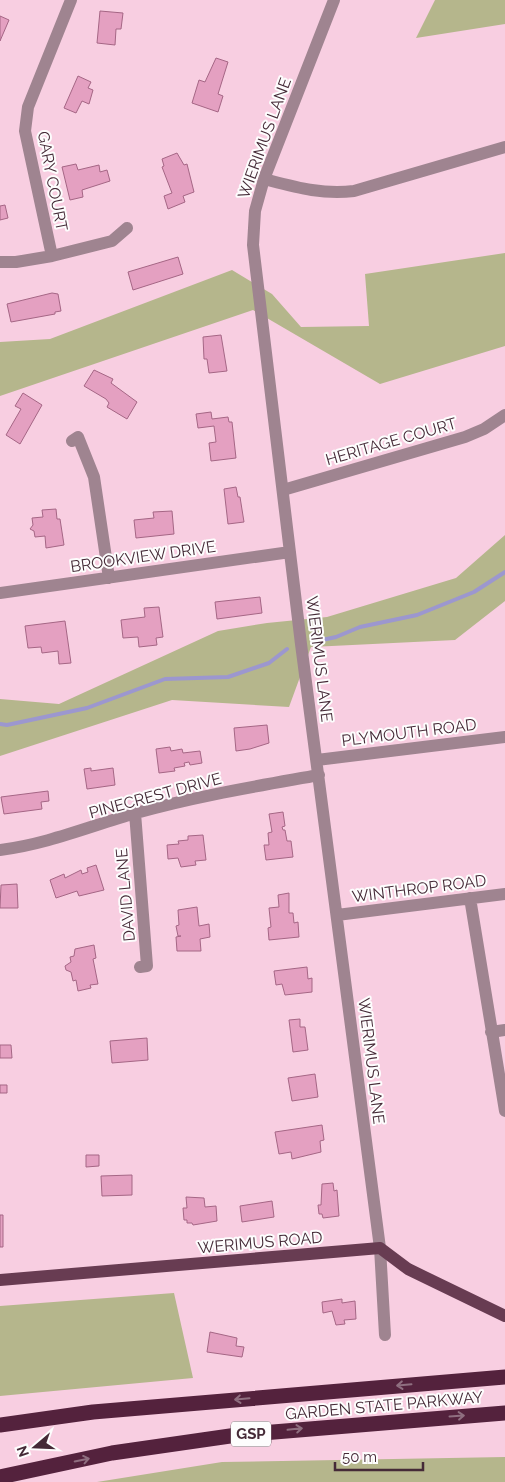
<svg xmlns="http://www.w3.org/2000/svg" width="505" height="1482" font-family="Raleway,sans-serif">
<style>
.green{fill:#b5b68c}
.lines{fill:none;stroke-linecap:round;stroke-linejoin:round}
.stream{stroke:#9c97cf;stroke-width:4}
.building{fill:#e4a0c1;stroke:#a56685}
.minor{stroke:#9f8490;stroke-width:12}
.major{stroke:#683c52;stroke-width:12}
.highway{stroke:#54223d;stroke-width:15}
.oneway{stroke:#8f6f80}
.labels{text-anchor:middle;stroke-width:4;stroke-linejoin:round;paint-order:stroke}
.shield{fill:#fdfdfd;stroke:#7c6972;stroke-width:1}
.shield-label{font-size:15px;font-weight:bold;fill:#452a37}
.street-label{font-size:16px;fill:#452a37;stroke:#fdfdfd}
</style>
<rect width="100%" height="100%" fill="#f8cee1"/>
<path class="green" d="M435 0H505V24L416 38Z
M505 253V346L380 384 253 310 0 396V342L50 339 232 270 272 294 301 327 369 326 365 274Z
M505 535V601L455 640 311 647 289 707 172 700 0 756V699L59 704 218 631 267 623 327 617 456 578Z
M174 1293 193 1378 0 1396V1306Z
M505 1457V1482H97L222 1462Z"/>
<g class="lines">
<path class="stream" d="M313 642 336 637 360 627 417 615 474 592 505 572
M0 724 7 725 87 708 165 679 228 677 269 663 287 649"/>
</g>
<path class="building" d="M100 11 123 13 121 29H116L115 45 97 43Z
M0 16 9 20 0 41Z
M216 58 228 62 218 94 223 96 218 112 192 103 199 80 205 82Z
M78 76 91 82 88 88 93 90 89 104 82 101 76 113 64 108Z
M177 153 184 165 187 164 194 192 183 196 185 202 168 209 164 196 172 193 162 167 164 166 162 159Z
M76 164 78 170 99 165 100 172 107 170 110 181 82 190 83 197 70 200 62 167Z
M5 205 8 218 0 220V206Z
M178 257 183 274 133 290 128 272Z
M52 293 58 294 61 311 55 312V314L11 322 7 304Z
M221 335 227 371 209 373 207 359H204L203 337Z
M94 370 113 379 111 383 137 402 127 419 107 407 109 403 106 399 84 386Z
M23 393 42 405 20 444 6 435 21 409 15 406Z
M211 412 212 419 228 417 229 422H232L236 458 211 461 209 443 216 442 214 426 198 428 196 414Z
M236 487 238 497H240L244 522 228 524 224 489Z
M56 509 57 519H60L64 545 46 548 45 536 35 537 34 531 30 529 33 525 32 518 43 517 42 510Z
M172 511 174 534 136 538 134 520 154 518 153 512Z
M260 597 262 613 217 619 215 602Z
M159 607 163 637 156 638 157 645 139 647 138 637 123 638 121 620 145 617 144 608Z
M65 621 71 663 59 664 58 651 42 653 41 647 28 648 25 626Z
M267 725 269 743 250 749 236 751 234 728Z
M170 747 171 751 182 749 183 753 200 751 202 763 190 765 189 762 184 763 185 766 174 768 175 771 159 773 156 749Z
M91 768V771L113 768 115 785 87 789 84 769Z
M48 791 49 801 41 802 42 809 4 814 1 797Z
M283 812 285 826 282 827 283 830H285L287 841H291L293 857 266 860 264 845H269L268 833 272 832 269 814Z
M203 835 206 860 195 861 196 865 181 867 178 858 168 859 167 845 179 844 178 841 188 840V836Z
M96 865 104 890 79 896 77 891 56 898 50 880 64 874 65 878 81 870 82 874 88 872 87 868Z
M17 884 18 908H0L1 885Z
M289 893V913H293L294 923 298 922 299 937 269 940 268 928 271 927 269 908 279 907 278 895Z
M197 907 199 926 209 924 210 937 200 939 201 951H177L176 937 181 936H178L176 926 179 925 178 910Z
M94 945 96 958 93 959 98 984 90 985 91 988 78 991 76 980 73 981 71 972 66 970 65 966 71 962 70 957 74 956 75 949Z
M307 967 308 979 312 978V992L285 995 282 984 276 985 274 971Z
M300 1019V1027H305L308 1050 293 1052 289 1020Z
M147 1038 148 1060 112 1063 110 1041Z
M0 1045H11L12 1058H0Z
M315 1074 318 1097 292 1101 288 1078Z
M0 1085H7V1093H0Z
M322 1125 324 1140 320 1141 321 1152 292 1159 291 1152 279 1154 275 1132Z
M86 1155H99V1166L86 1167Z
M132 1175V1195L102 1196 101 1176Z
M333 1183 334 1191 337 1190 339 1216 323 1218 322 1214H319L318 1205H321L322 1184Z
M186 1197 204 1198 205 1207 216 1206 217 1221 193 1225 192 1223H187V1220H184L183 1208H187Z
M272 1201 274 1217 242 1222 240 1206Z
M0 1215H3V1247H0Z
M342 1299V1303L355 1301 356 1319 344 1320 345 1324 336 1325 332 1311 323 1313 322 1302Z
M210 1332 237 1338 236 1346 244 1347 242 1357 207 1352Z"/>
<g class="lines">
<path class="minor" d="M334 0 264 179 255 211 253 245 301 644 380 1248 385 1335
M264 179C295 187 322 195 354 191L505 147
M52 256 25 131 28 107 71 0
M0 262H16L52 256 112 241 127 228
M72 441 78 437 94 477 109 578
M283 490 465 437 484 429 505 415
M0 593 290 552
M317 760 505 737
M135 813 147 966 140 967
M0 850C48 844 90 826 136 813 196 796 258 786 319 775
M470 898 505 1111
M337 915 505 894
M491 1032 505 1030"/>
<path class="major" d="M0 1280 380 1248 408 1269 505 1316"/>
<path class="highway" d="M0 1425 93 1412 505 1377
M0 1477 112 1453 237 1435 505 1413"/>
</g>
<defs><path id="oneway-shaft" d="M-6 0H5M1.5-3L5.5 0L1.5 3" fill="none" stroke-width="1.6" stroke-linecap="round" stroke-linejoin="round" transform="scale(1.25)"/></defs>
<g class="oneway">
<use href="#oneway-shaft" transform="translate(404 1385) rotate(175)"/>
<use href="#oneway-shaft" transform="translate(242 1399) rotate(175)"/>
<use href="#oneway-shaft" transform="translate(457 1416) rotate(-4)"/>
<use href="#oneway-shaft" transform="translate(295 1429) rotate(-6)"/>
<use href="#oneway-shaft" transform="translate(82 1460) rotate(-11)"/>
</g>
<g class="labels">
<rect class="shield" x="231" y="1421.5" width="40" height="25" rx="4"/>
<g class="shield-label">
<text x="251" y="1439">GSP</text>
</g>
<g class="street-label">
<text transform="translate(264 138) rotate(-70)" y="6">WIERIMUS LANE</text>
<text transform="translate(53 181) rotate(79)" y="6">GARY COURT</text>
<text transform="translate(391 441) rotate(-16)" y="6">HERITAGE COURT</text>
<text transform="translate(143 556) rotate(-8)" y="6">BROOKVIEW DRIVE</text>
<text transform="translate(320 659) rotate(83)" y="6">WIERIMUS LANE</text>
<text transform="translate(409 732) rotate(-7)" y="6">PLYMOUTH ROAD</text>
<text transform="translate(155 795) rotate(-15)" y="6">PINECREST DRIVE</text>
<text transform="translate(419 888) rotate(-7)" y="6">WINTHROP ROAD</text>
<text transform="translate(125 895) rotate(-95)" y="6">DAVID LANE</text>
<text transform="translate(372 1061) rotate(83)" y="6">WIERIMUS LANE</text>
<text transform="translate(260 1242) rotate(-5)" y="6">WERIMUS ROAD</text>
<text transform="translate(384 1405) rotate(-5)" y="6">GARDEN STATE PARKWAY</text>
</g>
</g>
<g transform="translate(35 1447) rotate(251)" stroke="#fdfdfd" stroke-width="4" paint-order="stroke">
<path d="M0-4L9 19L0 12L-9 19Z" fill="#452a37"/>
<text y="-8" font-size="14" font-weight="bold" text-anchor="middle" fill="#452a37">N</text>
</g>
<path d="M335 1462v8h88v-8" fill="none" stroke="#452a37" stroke-width="2.5"/>
<text x="342" y="1462" font-size="15" fill="#452a37" stroke="#fdfdfd" stroke-width="4" paint-order="stroke">50 m</text>
</svg>
